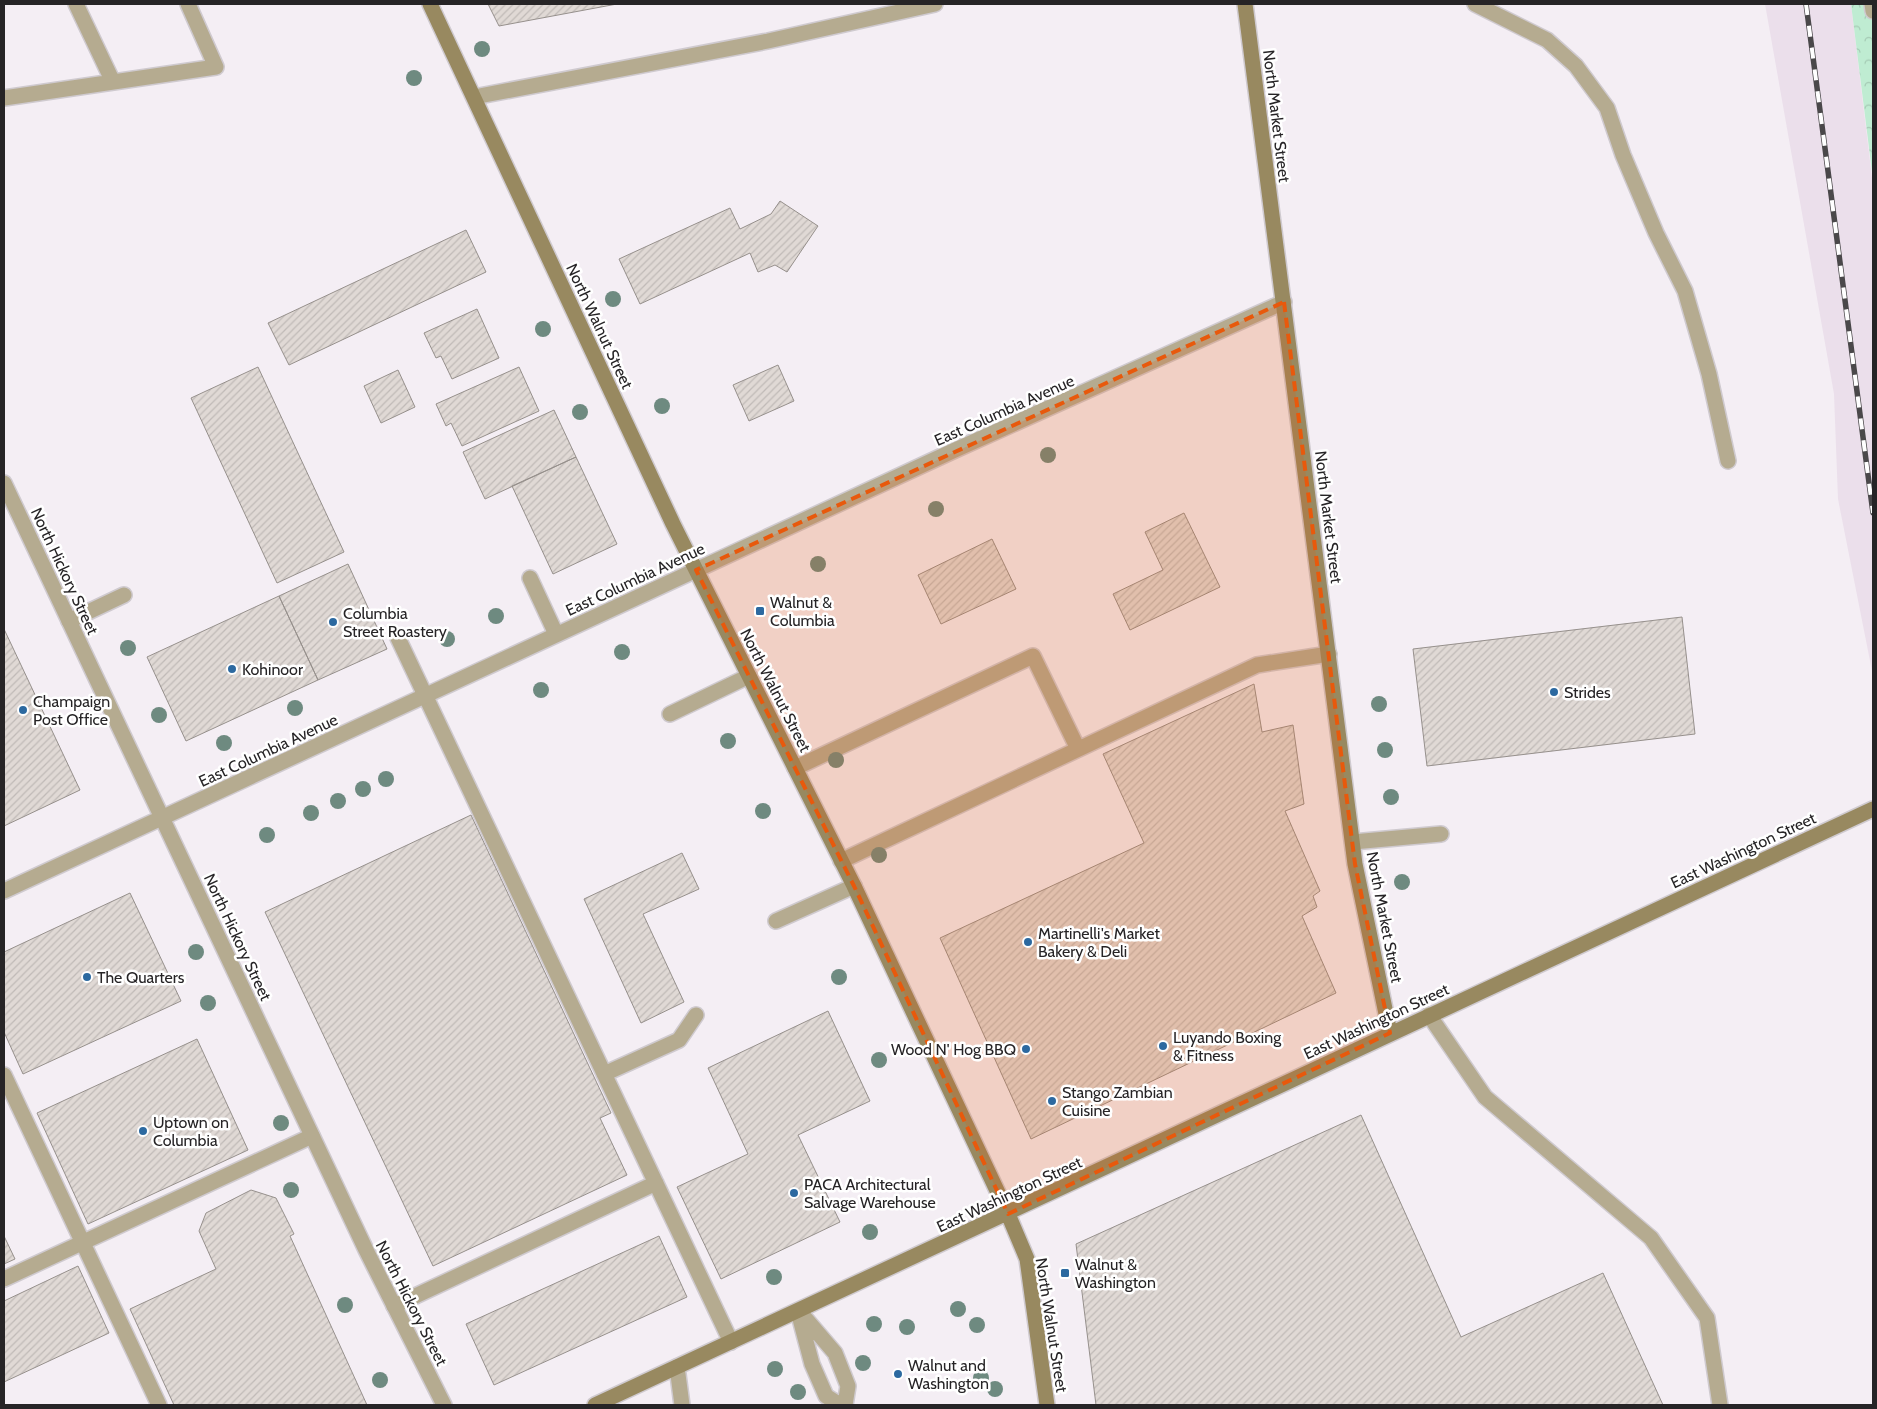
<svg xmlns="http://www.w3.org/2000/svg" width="1877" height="1409" font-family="Cabin,sans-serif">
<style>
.built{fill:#ebdfeb}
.forest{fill:url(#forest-crowns)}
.building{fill:url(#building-hatch);stroke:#96908c}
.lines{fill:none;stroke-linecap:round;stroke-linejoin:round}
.lane-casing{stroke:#cfcacf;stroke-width:18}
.street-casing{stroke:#cfcacf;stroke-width:18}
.secondary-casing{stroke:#cfcacf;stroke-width:18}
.lane{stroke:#b5ab90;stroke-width:15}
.street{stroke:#b5ab90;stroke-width:15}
.secondary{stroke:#988960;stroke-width:15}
.rail-casing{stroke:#4a484a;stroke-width:5.5}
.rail{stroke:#fff;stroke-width:4;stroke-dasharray:11;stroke-linecap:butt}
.tree{fill:#6e8a80}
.marked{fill:#e8590c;fill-opacity:0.2;stroke:#e8590c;stroke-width:4;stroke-dasharray:10 6;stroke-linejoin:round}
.poi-dot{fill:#2c69a0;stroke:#fff;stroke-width:2}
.labels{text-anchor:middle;stroke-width:5;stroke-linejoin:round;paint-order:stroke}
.street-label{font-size:16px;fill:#262426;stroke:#fff}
.poi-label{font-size:16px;fill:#262426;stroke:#fff;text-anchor:start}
</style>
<defs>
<pattern id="forest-crowns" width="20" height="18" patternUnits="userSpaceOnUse" patternTransform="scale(1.25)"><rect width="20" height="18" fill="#bfecd2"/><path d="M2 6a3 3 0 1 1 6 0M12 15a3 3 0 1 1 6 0" fill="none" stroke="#a4cab4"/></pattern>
<pattern id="building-hatch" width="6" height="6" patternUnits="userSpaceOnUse" patternTransform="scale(1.25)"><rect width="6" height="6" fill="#e0d9d5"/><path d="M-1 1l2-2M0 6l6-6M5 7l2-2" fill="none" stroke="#c0bab7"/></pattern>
</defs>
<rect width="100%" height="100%" fill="#f4eef4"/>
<path class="built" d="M1765 4H1851L1873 186V676L1838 499 1834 394Z"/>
<path class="forest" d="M1851 4H1873V180Z"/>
<path class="building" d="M488 4H617L499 26Z
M780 201 818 226 787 272 775 265 758 272 750 253 640 304 619 259 730 208 740 229 771 214Z
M466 230 486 272 289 365 268 323Z
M477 309 499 358 452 379 441 356 436 358 424 333Z
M778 365 794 401 749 421 733 385Z
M258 367 344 552 277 583 191 398Z
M519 367 539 411 462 446 451 423 446 426 436 404Z
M398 370 415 407 381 423 364 386Z
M554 410 576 457 485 499 463 452Z
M576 457 617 544 553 574 512 486Z
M1184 513 1220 587 1130 630 1113 594 1163 570 1145 532Z
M992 539 1016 589 941 624 918 575Z
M348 564 387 649 318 680 279 596Z
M279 596 318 680 186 741 147 657Z
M1682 617 1695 734 1427 766 1413 649Z
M4 629 80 790 4 826Z
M1254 684 1262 732 1293 725 1304 804 1285 811 1320 891 1313 896 1317 907 1302 916 1336 993 1031 1139 940 938 1144 843 1103 754Z
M471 815 611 1113 600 1118 627 1175 433 1266 265 912Z
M682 853 699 889 643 914 684 1002 641 1023 584 899Z
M130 893 181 1001 23 1074 4 1032V952Z
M828 1011 870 1101 798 1135 840 1222 721 1279 677 1187 748 1154 708 1068Z
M197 1039 248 1150 88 1224 37 1113Z
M1361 1115 1461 1337 1603 1273 1663 1405H1096L1076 1244Z
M251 1190 276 1198 294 1234 290 1236 367 1405H174L130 1309 216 1269 199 1231 206 1213Z
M4 1236 15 1259 4 1264Z
M659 1236 687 1297 494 1385 466 1324Z
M78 1266 109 1333 4 1382V1301Z"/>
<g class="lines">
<defs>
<path id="lane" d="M76 4 113 82
M1475 4 1547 40 1576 66 1607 108 1623 155 1656 233 1685 291 1709 374 1728 461
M1872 4 1873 11
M474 97 768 41 935 4
M4 98 216 67 188 4
M530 578 556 634
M69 621 124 595
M398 638 731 1342
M670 714 749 676
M795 768 1033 656 1078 749
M1353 842 1441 834
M841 861 1257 665 1329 654
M776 921 854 886
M1429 1015 1485 1097 1651 1238 1707 1318 1720 1405
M604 1074 679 1040 696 1015
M4 1075 159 1405
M4 1279 312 1136
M394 1306 656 1183
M799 1311 835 1353 848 1386 845 1405
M799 1315 812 1364 826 1396 840 1405"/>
<path id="street" d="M4 483 366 1250 444 1405
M4 891 955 450 1284 302
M677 1367 682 1405"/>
<path id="secondary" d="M430 4 673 524 854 886 1008 1214 1027 1259 1047 1405
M1245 4 1355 864 1390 1033
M595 1405C1022 1209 1447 1008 1873 809"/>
</defs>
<use href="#lane" class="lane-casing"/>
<use href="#street" class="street-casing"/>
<use href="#secondary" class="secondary-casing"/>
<use href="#lane" class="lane"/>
<use href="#street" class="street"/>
<use href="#secondary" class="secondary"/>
<defs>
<path id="rail" d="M1806 4 1873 513"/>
</defs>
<use href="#rail" class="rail-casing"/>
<use href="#rail" class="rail"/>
</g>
<g class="tree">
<circle cx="482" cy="49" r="8"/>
<circle cx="414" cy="78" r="8"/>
<circle cx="613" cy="299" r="8"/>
<circle cx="543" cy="329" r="8"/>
<circle cx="662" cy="406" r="8"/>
<circle cx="580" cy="412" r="8"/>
<circle cx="1048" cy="455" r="8"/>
<circle cx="936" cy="509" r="8"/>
<circle cx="818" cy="564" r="8"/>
<circle cx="496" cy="616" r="8"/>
<circle cx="447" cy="639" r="8"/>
<circle cx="128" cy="648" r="8"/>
<circle cx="622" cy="652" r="8"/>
<circle cx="541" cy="690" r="8"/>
<circle cx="1379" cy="704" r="8"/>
<circle cx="295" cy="708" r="8"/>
<circle cx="159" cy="715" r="8"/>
<circle cx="728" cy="741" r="8"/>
<circle cx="224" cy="743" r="8"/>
<circle cx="1385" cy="750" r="8"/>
<circle cx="836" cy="760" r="8"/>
<circle cx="386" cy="779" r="8"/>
<circle cx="363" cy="789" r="8"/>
<circle cx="1391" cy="797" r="8"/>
<circle cx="338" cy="801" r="8"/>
<circle cx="763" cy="811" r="8"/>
<circle cx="311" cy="813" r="8"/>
<circle cx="267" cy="835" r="8"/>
<circle cx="879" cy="855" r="8"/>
<circle cx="1402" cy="882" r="8"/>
<circle cx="196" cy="952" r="8"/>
<circle cx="839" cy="977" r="8"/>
<circle cx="208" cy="1003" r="8"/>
<circle cx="879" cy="1060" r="8"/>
<circle cx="281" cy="1123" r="8"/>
<circle cx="291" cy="1190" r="8"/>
<circle cx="870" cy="1232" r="8"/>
<circle cx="774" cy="1277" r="8"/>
<circle cx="345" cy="1305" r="8"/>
<circle cx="958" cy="1309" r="8"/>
<circle cx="874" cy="1324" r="8"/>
<circle cx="977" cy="1325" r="8"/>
<circle cx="907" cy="1327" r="8"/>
<circle cx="863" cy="1363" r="8"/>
<circle cx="775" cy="1369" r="8"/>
<circle cx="981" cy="1378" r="8"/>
<circle cx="380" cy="1380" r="8"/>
<circle cx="995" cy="1389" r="8"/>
<circle cx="798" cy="1392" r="8"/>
</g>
<path class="marked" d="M1284 302 1355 864 1390 1033 1008 1214 854 886 696 570Z"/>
<g class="poi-dot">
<rect x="755" y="606" width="10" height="10" rx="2.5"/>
<circle cx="333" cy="622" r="5"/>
<circle cx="232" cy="669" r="5"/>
<circle cx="1554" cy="692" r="5"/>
<circle cx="23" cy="710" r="5"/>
<circle cx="1028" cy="942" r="5"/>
<circle cx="87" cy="977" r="5"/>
<circle cx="1163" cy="1046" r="5"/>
<circle cx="1026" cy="1049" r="5"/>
<circle cx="1052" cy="1101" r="5"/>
<circle cx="143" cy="1131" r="5"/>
<circle cx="794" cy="1193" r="5"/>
<rect x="1060" y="1268" width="10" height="10" rx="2.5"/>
<circle cx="898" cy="1374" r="5"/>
</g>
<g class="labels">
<g class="street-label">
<text transform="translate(1277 116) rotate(83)" y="6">North Market Street</text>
<text transform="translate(600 326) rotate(65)" y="6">North Walnut Street</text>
<text transform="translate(1004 410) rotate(-24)" y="6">East Columbia Avenue</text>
<text transform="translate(1329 517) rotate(83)" y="6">North Market Street</text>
<text transform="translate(65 571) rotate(65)" y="6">North Hickory Street</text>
<text transform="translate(635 579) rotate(-25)" y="6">East Columbia Avenue</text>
<text transform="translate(776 690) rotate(63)" y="6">North Walnut Street</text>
<text transform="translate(268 750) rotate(-25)" y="6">East Columbia Avenue</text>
<text transform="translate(1743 850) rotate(-25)" y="6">East Washington Street</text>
<text transform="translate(1385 917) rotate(79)" y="6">North Market Street</text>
<text transform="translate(238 937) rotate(65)" y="6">North Hickory Street</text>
<text transform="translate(1376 1021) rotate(-25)" y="6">East Washington Street</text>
<text transform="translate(1009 1194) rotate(-25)" y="6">East Washington Street</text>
<text transform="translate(412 1303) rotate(63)" y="6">North Hickory Street</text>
<text transform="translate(1052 1325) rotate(81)" y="6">North Walnut Street</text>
</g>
<g class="poi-label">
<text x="770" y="608">Walnut &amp;<tspan x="770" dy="18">Columbia</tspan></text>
<text x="343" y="619">Columbia<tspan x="343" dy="18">Street Roastery</tspan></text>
<text x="242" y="675">Kohinoor</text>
<text x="1564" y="698">Strides</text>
<text x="33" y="707">Champaign<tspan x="33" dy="18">Post Office</tspan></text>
<text x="1038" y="939">Martinelli's Market<tspan x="1038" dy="18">Bakery &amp; Deli</tspan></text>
<text x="97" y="983">The Quarters</text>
<text x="1173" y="1043">Luyando Boxing<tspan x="1173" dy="18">&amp; Fitness</tspan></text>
<text x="1016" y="1055" text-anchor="end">Wood N' Hog BBQ</text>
<text x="1062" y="1098">Stango Zambian<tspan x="1062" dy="18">Cuisine</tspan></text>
<text x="153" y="1128">Uptown on<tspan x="153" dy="18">Columbia</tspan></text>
<text x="804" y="1190">PACA Architectural<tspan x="804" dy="18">Salvage Warehouse</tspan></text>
<text x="1075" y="1270">Walnut &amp;<tspan x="1075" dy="18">Washington</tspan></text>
<text x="908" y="1371">Walnut and<tspan x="908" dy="18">Washington</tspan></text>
</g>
</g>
<rect width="1877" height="1409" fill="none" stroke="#262426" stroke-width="10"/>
</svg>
